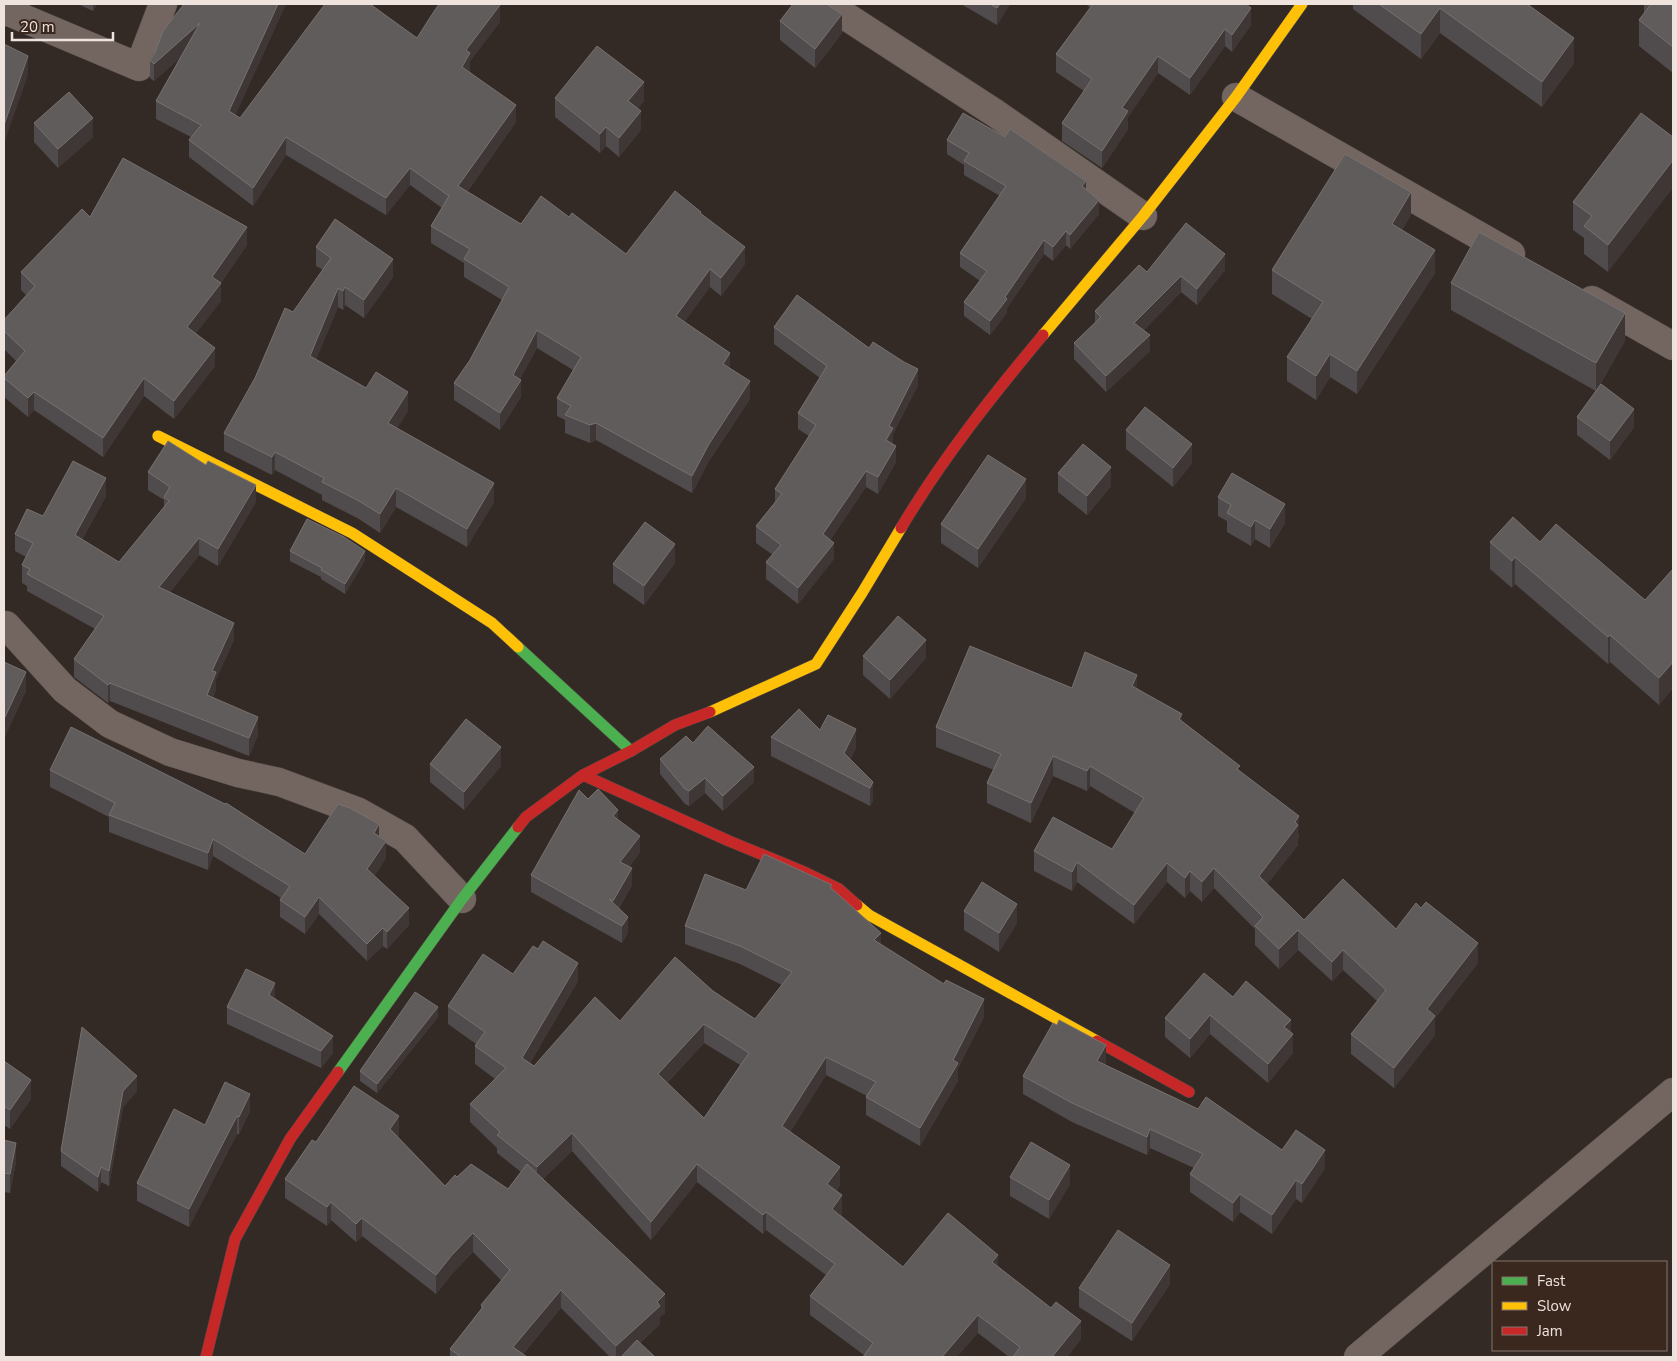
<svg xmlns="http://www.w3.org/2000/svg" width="1677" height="1361" font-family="'Nunito Sans',sans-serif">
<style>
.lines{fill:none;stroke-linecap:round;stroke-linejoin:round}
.street-casing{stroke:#504844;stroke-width:29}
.fast-casing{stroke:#504844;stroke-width:12}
.slow-casing{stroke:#504844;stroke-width:12}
.jam-casing{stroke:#504844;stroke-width:12}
.street{stroke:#736560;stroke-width:28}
.fast{stroke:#4caf50;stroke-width:11}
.slow{stroke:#ffc107;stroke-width:11}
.jam{stroke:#c62828;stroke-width:11}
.wall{fill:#504b4c;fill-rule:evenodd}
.shaded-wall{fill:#3e3736}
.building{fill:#615c5c;stroke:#777170;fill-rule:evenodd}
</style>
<rect width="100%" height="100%" fill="#342a25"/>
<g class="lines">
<defs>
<path id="street" d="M827 4 995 113 1143 216
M4 12 11 13 139 67 163 4
M1236 97 1511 254
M1592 300 1673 346
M4 626 6 625 65 690 110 724 170 752 238 773 279 782 357 811 405 838 462 899
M1358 1357 1673 1092"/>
<path id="fast" d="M518 647 631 751
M338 1072 462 899 518 827"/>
<path id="slow" d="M1043 335 1143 216 1236 97 1302 4
M158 436 352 533 492 623 518 647
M710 712 816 664 862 593 901 528
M857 905 869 915 1097 1041"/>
<path id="jam" d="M901 528C942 459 992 396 1043 335
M583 775 729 841 802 871 839 889 857 905
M518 827 526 817 583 775 631 751 675 725 710 712
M1097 1041 1189 1092
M206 1357 235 1239 290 1139 338 1072"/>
</defs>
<use href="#street" class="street-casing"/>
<use href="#fast" class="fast-casing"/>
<use href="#slow" class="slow-casing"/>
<use href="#jam" class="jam-casing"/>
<use href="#street" class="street"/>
<use href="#fast" class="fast"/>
<use href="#slow" class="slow"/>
<use href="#jam" class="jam"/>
</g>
<path class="wall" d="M78 4H97L93 11Z
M184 4H286L235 115 240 118 417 38 500 22 470 61V72L516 122 467 192 521 224 569 217 626 254 701 214 745 264 721 296 710 287 684 322 730 368 750 399 709 461 692 493 596 440 590 443 565 433V420L557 416V398L573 370 537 348 520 379 521 397 500 430 454 400V383L470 360 502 300 464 277V263L431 243V226L442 208 410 185 386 215 286 155 253 206 189 157V140L191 137 156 119V101L180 58 154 81 150 78V60Z
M961 4H1010L997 25Z
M1086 4H1246L1251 25 1232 52 1225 46 1190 95 1158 73 1128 117V129L1102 168 1062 141V123L1084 91 1056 72V54L1090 8Z
M1353 4H1527L1574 63 1542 107 1440 33 1421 59 1353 9Z
M1644 4H1673V73L1639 46V20L1644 13Z
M780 21 842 33 815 68 780 40Z
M555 98 644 101 638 108 641 130 619 157 606 146 600 153 555 117Z
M34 123 93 137 58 168 34 142Z
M1673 137 1608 272 1584 254V238L1573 230V202Z
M947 140 1086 189 1099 214 1070 249 1066 245 1053 261 1044 254 1007 308V313L990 335 964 316V302L980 281 960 267V253L1000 196 964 175V165L947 154Z
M1411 215 1402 230 1435 273 1357 394 1330 377 1316 400 1287 381V357L1312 319 1272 294V270Z
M90 217 247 245 221 283V301L196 333 215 366 174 419 144 396 103 457 34 410 28 417 4 397V376L16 361 4 349V320L26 295 21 290V272Z
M316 247 393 277 364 318 345 305 343 310 338 307 316 359 408 411 397 428 494 502 467 547 396 507 380 533 359 519 322 500V495L275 470 272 475 224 451V433L323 270 316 266Z
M1225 270 1197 305 1181 292 1144 330 1150 351 1106 392 1074 359V343L1095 323V311L1147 272Z
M1451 283 1625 341 1597 390 1634 427 1610 460 1577 435V417L1596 391 1451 310Z
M774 327 918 385 893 434V444L896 462 878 494 866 487 830 540 834 559 798 604 766 579V562L773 555 756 543V526L775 502V489L809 436 798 429V413L820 378 774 344Z
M1126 430 1192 463 1173 487 1126 449Z
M148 472 256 502 218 566 199 555 170 592 234 640 216 679V690L213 697 258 735 249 756 110 701 108 703 74 677V659L95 629 27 591V586L22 583V565L26 557 15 551V534L43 516 106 496 82 540 119 562 164 507V500L148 490Z
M1058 473 1111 486 1087 515 1058 492Z
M1218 497 1285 523 1270 548 1255 539 1251 546 1227 532V521L1218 516Z
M1026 498 978 568 941 543V524Z
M1490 542H1540L1645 600 1673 569V688L1659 705 1610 662 1608 664 1515 584 1512 588 1490 569Z
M290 551 365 560 345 594 321 579V577L290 561Z
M675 563 644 605 613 583V564Z
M863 656 926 658 890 699 863 675Z
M4 662 26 691 5 736 4 735Z
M1072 688H1137L1182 722 1240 771 1299 836 1298 837V845L1267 884 1304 920 1396 929 1478 963 1435 1018V1035L1394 1088 1351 1054V1034L1377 1001 1343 970 1332 981 1298 950 1279 969 1255 945V929L1214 888 1202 902 1190 891 1185 898 1167 882 1134 924 1077 882 1072 891 1034 871V851L1112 849 1135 813 1090 786 1087 791 1053 776 1031 823 987 803V783L994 770 936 747V727Z
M820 730 856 748 850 760 873 782V801L870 806 771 756V737Z
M693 743 754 782 723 811 705 793 689 806 685 804 660 774V759Z
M430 764 501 766 464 810 430 782Z
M50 770 305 854 379 836 386 858 374 876 409 925 387 949 383 946 367 961 319 914 305 934 280 917V900L281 898 213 856 208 870 109 832V817L50 787Z
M588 799 618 820 640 852 629 867 632 885 619 908 628 933 622 943 531 892V875Z
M832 889 881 944 984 1017 958 1068V1081L920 1146 866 1115V1097L867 1096 826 1075 790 1132 840 1185 836 1191 842 1213 841 1215 903 1267H998L1081 1339 1067 1357H1009L978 1333 864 1355 810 1315V1296L826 1275 766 1230 763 1234 697 1182 651 1240 572 1151 543 1179 665 1313 660 1317V1324L640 1343 655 1357H610L561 1308 523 1354 527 1357H450V1349L481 1309V1305L502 1281 473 1252 452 1274 436 1294 362 1236 356 1242 331 1220 327 1226 285 1198V1179L316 1142 399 1135 398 1137 445 1186 457 1177 508 1189 521 1172 497 1153V1148L470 1122V1104L495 1079 475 1064V1046L476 1044 448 1024V1006L513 974 578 981 530 1063 534 1066 620 1021 713 991 755 1019 782 985 740 964 685 944V926L746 890ZM704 1043 740 1065 704 1118 667 1083Z
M964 911 1017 923 999 952 964 930Z
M1233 997 1291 1033 1293 1053 1268 1083 1210 1034 1190 1058 1165 1037V1018Z
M275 998 333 1053 321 1068 227 1024V1007Z
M438 1017 377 1093 360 1081V1071Z
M1057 1025 1106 1064 1105 1065 1282 1150 1325 1168 1302 1203 1296 1199 1272 1234 1240 1212 1233 1222 1190 1192V1174L1194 1168 1150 1148 1147 1155 1072 1122 1023 1094V1076Z
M4 1061 31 1099 10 1129 4 1125Z
M137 1091 123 1107 109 1186 101 1182 98 1192 61 1166V1151Z
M250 1111 239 1134H237L189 1227 137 1201V1183L205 1125Z
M4 1140 16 1162 10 1193 4 1192Z
M1010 1177 1070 1184 1049 1219 1010 1196Z
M1170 1284 1132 1341 1079 1307V1288Z"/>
<path class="shaded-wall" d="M93 4H97L93 11Z
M278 4H286L229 129V111Z
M1000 4H1010L997 25V8Z
M500 5V22L470 61V71L462 84V67L466 50Z
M1251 8V25L1232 52V35Z
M1440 8V33L1421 59V34Z
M842 14V33L815 68V49Z
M200 23V40L154 81V64Z
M1225 29V46L1190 95V78Z
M1574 38V63L1542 107V82Z
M28 56V75L4 144V125Z
M1158 56V73L1128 117V129L1102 168V151L1122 108Z
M644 82V101L628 120V101Z
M516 105V122L458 204V186Z
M641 111V130L619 157V138Z
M93 118V137L58 168V149Z
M606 127V146L600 153V134Z
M286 137V155L253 206V188Z
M1673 160V188L1608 272V245Z
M410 168V185L386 215V198Z
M1086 181V195L1082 186Z
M1411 192V215L1392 247V224Z
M1099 200V214L1070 249V235Z
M247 227V245L221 283V301L187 345V327L212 277Z
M1066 231V245L1053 261V247Z
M1044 240V254L1007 308V313L990 335V321L1005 297Z
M745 247V264L721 296V278Z
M1435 250V273L1357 394V371Z
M1225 254V270L1197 305V289Z
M393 259V277L364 318V300Z
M710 269V287L676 334V316Z
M1181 276V292L1134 340V323Z
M345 287V305L343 310V291Z
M338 288V307L310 374V356Z
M1625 313V341L1596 391V363Z
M537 330V348L513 392V375Z
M1150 335V351L1106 392V376Z
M215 348V366L174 419V401Z
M730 353V370L723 364Z
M1330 354V377L1316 400V376Z
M918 369V385L893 434V445L886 440 889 426Z
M144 378V396L103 457V438Z
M521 380V397L500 430V413Z
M750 381V399L709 461 692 493V476L709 444Z
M34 392V410L28 417V398Z
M408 392V411L388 442V423Z
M1634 409V427L1610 460V441Z
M596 423V440L590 443V425Z
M1192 444V463L1173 487V468Z
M896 446V462L878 494V477Z
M275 452V470L272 475V457Z
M1111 467V486L1087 515V496Z
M866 471V487L823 550V534Z
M106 478V496L75 553V535Z
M1026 479V498L978 568V549Z
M494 483V502L467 547V529Z
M256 485V502L218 566V549Z
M396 488V507L380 533V514Z
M1285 504V523L1270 548V529Z
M1255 520V539L1251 546V527Z
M199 538V555L159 605V587Z
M834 543V559L798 604V588Z
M675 544V563L644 605V586Z
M365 551V560L345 594V584Z
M1515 557V584L1512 588V561Z
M234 623V640L216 679V690L207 712V695L212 671Z
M1610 635V662L1608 664V637Z
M926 640V658L890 699V680Z
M1673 662V688L1659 705V678Z
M26 672V691L5 736V717Z
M1137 675V694L1132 686Z
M110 683V701L108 703V685Z
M1182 714V734L1179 719Z
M258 717V735L249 756V738Z
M856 729V748L844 772V753Z
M501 747V766L464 810V792Z
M1053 756V776L1031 823V803Z
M1090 766V786L1087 791V771Z
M754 767V782L723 811V796Z
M705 778V793L689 806V791Z
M873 782V801L870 806V788Z
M618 810V826L613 816Z
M1299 816 1298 845 1259 895V876Z
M379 824V841L374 833Z
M640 836V852L620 878V862Z
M213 839V856L208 870V853Z
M386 841V858L367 886V869Z
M1077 862V882L1072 891V872Z
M1167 863V882L1134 924V905Z
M632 868V885L613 917V901Z
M1214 868V888L1202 902V882Z
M1190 871V891L1185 898V878Z
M319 897V914L305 934V917Z
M1017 904V923L999 952V933Z
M409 908V925L387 949V932Z
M628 917V933L622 943V926Z
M383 928V946L367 961V944Z
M1298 930V950L1279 969V949Z
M881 933V951L874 940Z
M1478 943V963L1435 1018V1035L1394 1088V1068L1427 1009Z
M1343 950V970L1332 981V962Z
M578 963V981L522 1076V1058Z
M275 983V1000L269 995Z
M984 999V1017L958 1068V1081L920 1146V1128Z
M438 1007V1017L377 1093V1084Z
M1210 1015V1034L1190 1058V1039Z
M1291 1020V1036L1293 1034V1053L1268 1083V1064L1284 1027Z
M704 1024V1043L658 1092V1074Z
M333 1036V1053L321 1068V1051Z
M1106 1045V1064L1097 1079V1061Z
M826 1057V1075L782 1144V1126Z
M137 1076V1091L123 1107 109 1186V1171L123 1091Z
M31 1080V1099L10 1129V1110Z
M250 1094V1111L239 1134V1117Z
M237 1116V1134L189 1227V1209Z
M399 1116V1135L390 1148V1129Z
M1150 1129V1148L1147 1155V1137Z
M572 1133V1151L537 1185V1167Z
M16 1143V1162L10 1193V1174Z
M1325 1150V1168L1302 1203V1184Z
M697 1164V1182L651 1240V1222Z
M1070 1165V1184L1049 1219V1200Z
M101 1167V1182L98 1192V1177Z
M840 1167V1185L827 1202V1184Z
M1296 1180V1199L1272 1234V1215Z
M1240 1194V1212L1233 1222V1203Z
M842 1195V1213L832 1227V1209Z
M331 1202V1220L327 1226V1207Z
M766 1212V1230L763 1234V1215Z
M362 1218V1236L356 1242V1224Z
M473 1233V1252L452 1274 436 1294V1275L452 1255Z
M998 1255V1274L992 1262Z
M1170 1265V1284L1132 1341V1323Z
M561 1290V1308L520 1357 513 1347Z
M665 1294V1313L660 1317V1324L624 1357H616V1346Z
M978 1315V1333L957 1357H942Z
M1081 1321V1339L1067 1357H1052Z"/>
<path class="building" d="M184 4H278L229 111 240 118 325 4H370L417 38 431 16 439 4H499L500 5 466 50 470 53 462 67 516 105 458 186 521 224 541 196 569 217 572 213 626 254 675 191 701 212 700 213 745 247 721 278 710 269 676 316 730 353 723 364 750 381 709 444 692 476 596 423 590 425 565 415 571 406 557 398 581 357 537 330 513 375 521 380 500 413 454 383 470 360 509 287 464 259 470 249 431 226 449 196 410 168 386 198 286 137 253 188 189 140 201 125 156 101 200 23 154 64 150 60 154 55 163 31Z
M793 4H826L842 14 815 49 780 21Z
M990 4H1000L997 8Z
M1093 4H1246L1251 8 1232 35 1225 29 1190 78 1158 56 1122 108 1128 111 1102 151 1062 123 1092 79 1056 54Z
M1379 4H1527L1574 38 1542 82 1440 8 1421 34Z
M1651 4H1673V47L1639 20Z
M4 44 28 56 4 125Z
M597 46 644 82 628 101 641 111 619 138 606 127 600 134 555 98Z
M69 92 93 118 58 149 34 123Z
M963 113 1005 137 1010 129 1086 181 1082 186 1099 200 1070 235 1066 231 1053 247 1044 240 1005 297 1007 299 990 321 964 302 987 271 960 253 1006 186 964 161 969 153 947 140Z
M1641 113 1673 137V160L1608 245 1584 226 1592 216 1573 202Z
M1345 154 1411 192 1392 224 1435 250 1357 371 1330 354 1316 376 1287 357 1323 302 1272 270Z
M123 158 247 227 212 277 221 283 187 327 215 348 174 401 144 378 103 438 34 392 28 398 4 378V376L25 351 4 331V320L35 286 21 272 82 209 90 217Z
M335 219 393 259 364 300 345 287 343 291 338 288 310 356 366 388 376 372 408 392 388 423 494 483 467 529 396 488 380 514 359 501 322 482 324 478 275 452 272 457 224 433 255 378 285 308 293 312 331 258 316 247Z
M1186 223 1225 254 1197 289 1181 276 1134 323 1150 335 1106 376 1074 343 1101 317 1095 311 1139 265 1147 272Z
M1479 232 1625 313 1596 363 1451 283Z
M797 295 869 348 873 342 904 362 918 369 889 426 893 428 886 440 896 446 878 477 866 471 823 534 834 543 798 588 766 562 781 545 756 526 782 494 775 489 816 425 798 413 827 366 774 327Z
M1601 384 1634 409 1610 441 1577 417Z
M1145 407 1192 444 1173 468 1126 430Z
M168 441 206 465 208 461 256 485 218 549 199 538 159 587 234 623 212 671 216 672 207 695 258 717 249 738 110 683 108 685 74 659 104 616 27 574 30 569 22 565 33 543 15 534 27 509 43 516 73 461 106 478 75 535 119 562 169 501 164 497 170 487 148 472Z
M1083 444 1111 467 1087 496 1058 473Z
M988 455 1026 479 978 549 941 524Z
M1232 473 1285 504 1270 529 1255 520 1251 527 1227 513 1231 505 1218 497Z
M1513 517 1540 542 1556 524 1645 600 1673 569V662L1659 678 1610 635 1608 637 1515 557 1512 561 1490 542Z
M307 519 344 537 365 551 345 584 321 570 322 568 290 551Z
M645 522 675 544 644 586 613 564Z
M898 616 926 640 890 680 863 656Z
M970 646 1072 688 1085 652 1137 675 1132 686 1182 714 1179 719 1240 766 1237 769 1299 816 1295 822 1298 825 1259 876 1304 920 1343 879 1396 929 1416 903 1421 908 1426 902 1478 943 1427 1009 1435 1016 1394 1068 1351 1034 1386 990 1343 950 1332 962 1298 930 1279 949 1255 926 1263 917 1214 868 1202 882 1190 871 1185 878 1167 863 1134 905 1077 862 1072 872 1034 851 1053 817 1112 849 1144 798 1090 766 1087 771 1053 756 1031 803 987 783 1001 754 936 727Z
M4 662 26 672 5 717 4 716Z
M799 709 820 730 828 715 856 729 844 753 873 782 870 788 771 737Z
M466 719 501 747 464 792 430 764Z
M708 726 754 767 723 796 705 778 689 791 685 789 660 759 686 736 693 743Z
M71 727 225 804 226 803 305 854 338 804 350 808 379 824 374 833 386 841 367 869 409 908 387 932 383 928 367 944 319 897 305 917 280 900 290 886 213 839 208 853 109 815 115 803 50 770Z
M598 789 618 810 613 816 640 836 620 862 632 868 613 901 609 899 628 917 622 926 531 875 579 790 588 799Z
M764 854 830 884 832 885 830 887 881 933 874 940 944 984 946 980 984 999 953 1060 958 1063 920 1128 866 1097 876 1082 826 1057 782 1126 840 1167 827 1184 842 1195 832 1209 903 1267 948 1213 998 1255 992 1262 1051 1308 1056 1302 1081 1321 1052 1357H1013L1020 1347 978 1315 942 1357H863L873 1343 810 1296 835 1264 766 1212 763 1215 697 1164 651 1222 572 1133 537 1167 497 1135 500 1132 470 1104 506 1068 475 1046 485 1032 448 1006 483 954 513 974 533 946 538 949 543 941 578 963 522 1058 534 1066 595 997 620 1021 675 957 713 991 755 1019 792 972 740 946 685 926 705 874 746 890ZM704 1024 749 1053 704 1118 658 1074Z
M982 882 1017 904 999 933 964 911Z
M246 969 275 983 269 995 333 1036 321 1051 227 1007Z
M1204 973 1233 997 1246 981 1291 1020 1284 1027 1293 1034 1268 1064 1210 1015 1190 1039 1165 1018Z
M415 992 438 1007 377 1084 360 1071Z
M1059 1020 1106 1045 1097 1061 1198 1109 1206 1097 1282 1150 1296 1130 1325 1150 1302 1184 1296 1180 1272 1215 1240 1194 1233 1203 1190 1174 1203 1154 1150 1129 1147 1137 1072 1103 1023 1076 1053 1023 1057 1025Z
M82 1027 137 1076 123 1091 109 1171 101 1167 98 1177 61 1151Z
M4 1061 31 1080 10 1110 4 1106Z
M225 1082 250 1094 239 1117 237 1116 189 1209 137 1183 174 1109 205 1125Z
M354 1086 399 1116 390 1129 445 1186 455 1175 457 1177 471 1164 508 1189 527 1164 665 1294 657 1302 660 1306 616 1346 561 1290 513 1347 527 1357H461L450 1349 483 1307 481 1305 510 1270 473 1233 452 1255 436 1275 362 1218 356 1224 331 1202 327 1207 285 1179 312 1140 316 1142Z
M4 1140 16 1143 10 1174 4 1173Z
M1031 1142 1070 1165 1049 1200 1010 1177Z
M1118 1230 1170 1265 1132 1323 1079 1288Z
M637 1340 655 1357H621Z"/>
<rect width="1677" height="1361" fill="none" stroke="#efe3dd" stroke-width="10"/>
<rect x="1492" y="1261" width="175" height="90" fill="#3a281f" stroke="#82736b"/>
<rect x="1502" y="1277" width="25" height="8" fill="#4caf50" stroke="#82736b"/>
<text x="1537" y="1286" font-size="15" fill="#efe3dd">Fast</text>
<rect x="1502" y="1302" width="25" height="8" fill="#ffc107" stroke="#82736b"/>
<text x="1537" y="1311" font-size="15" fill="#efe3dd">Slow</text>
<rect x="1502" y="1327" width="25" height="8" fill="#c62828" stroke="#82736b"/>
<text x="1537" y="1336" font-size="15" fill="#efe3dd">Jam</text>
<path d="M12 32v8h101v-8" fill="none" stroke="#efe3dd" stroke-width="2.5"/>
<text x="20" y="32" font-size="15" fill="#efe3dd" stroke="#3a281f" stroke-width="4" paint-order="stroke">20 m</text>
</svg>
